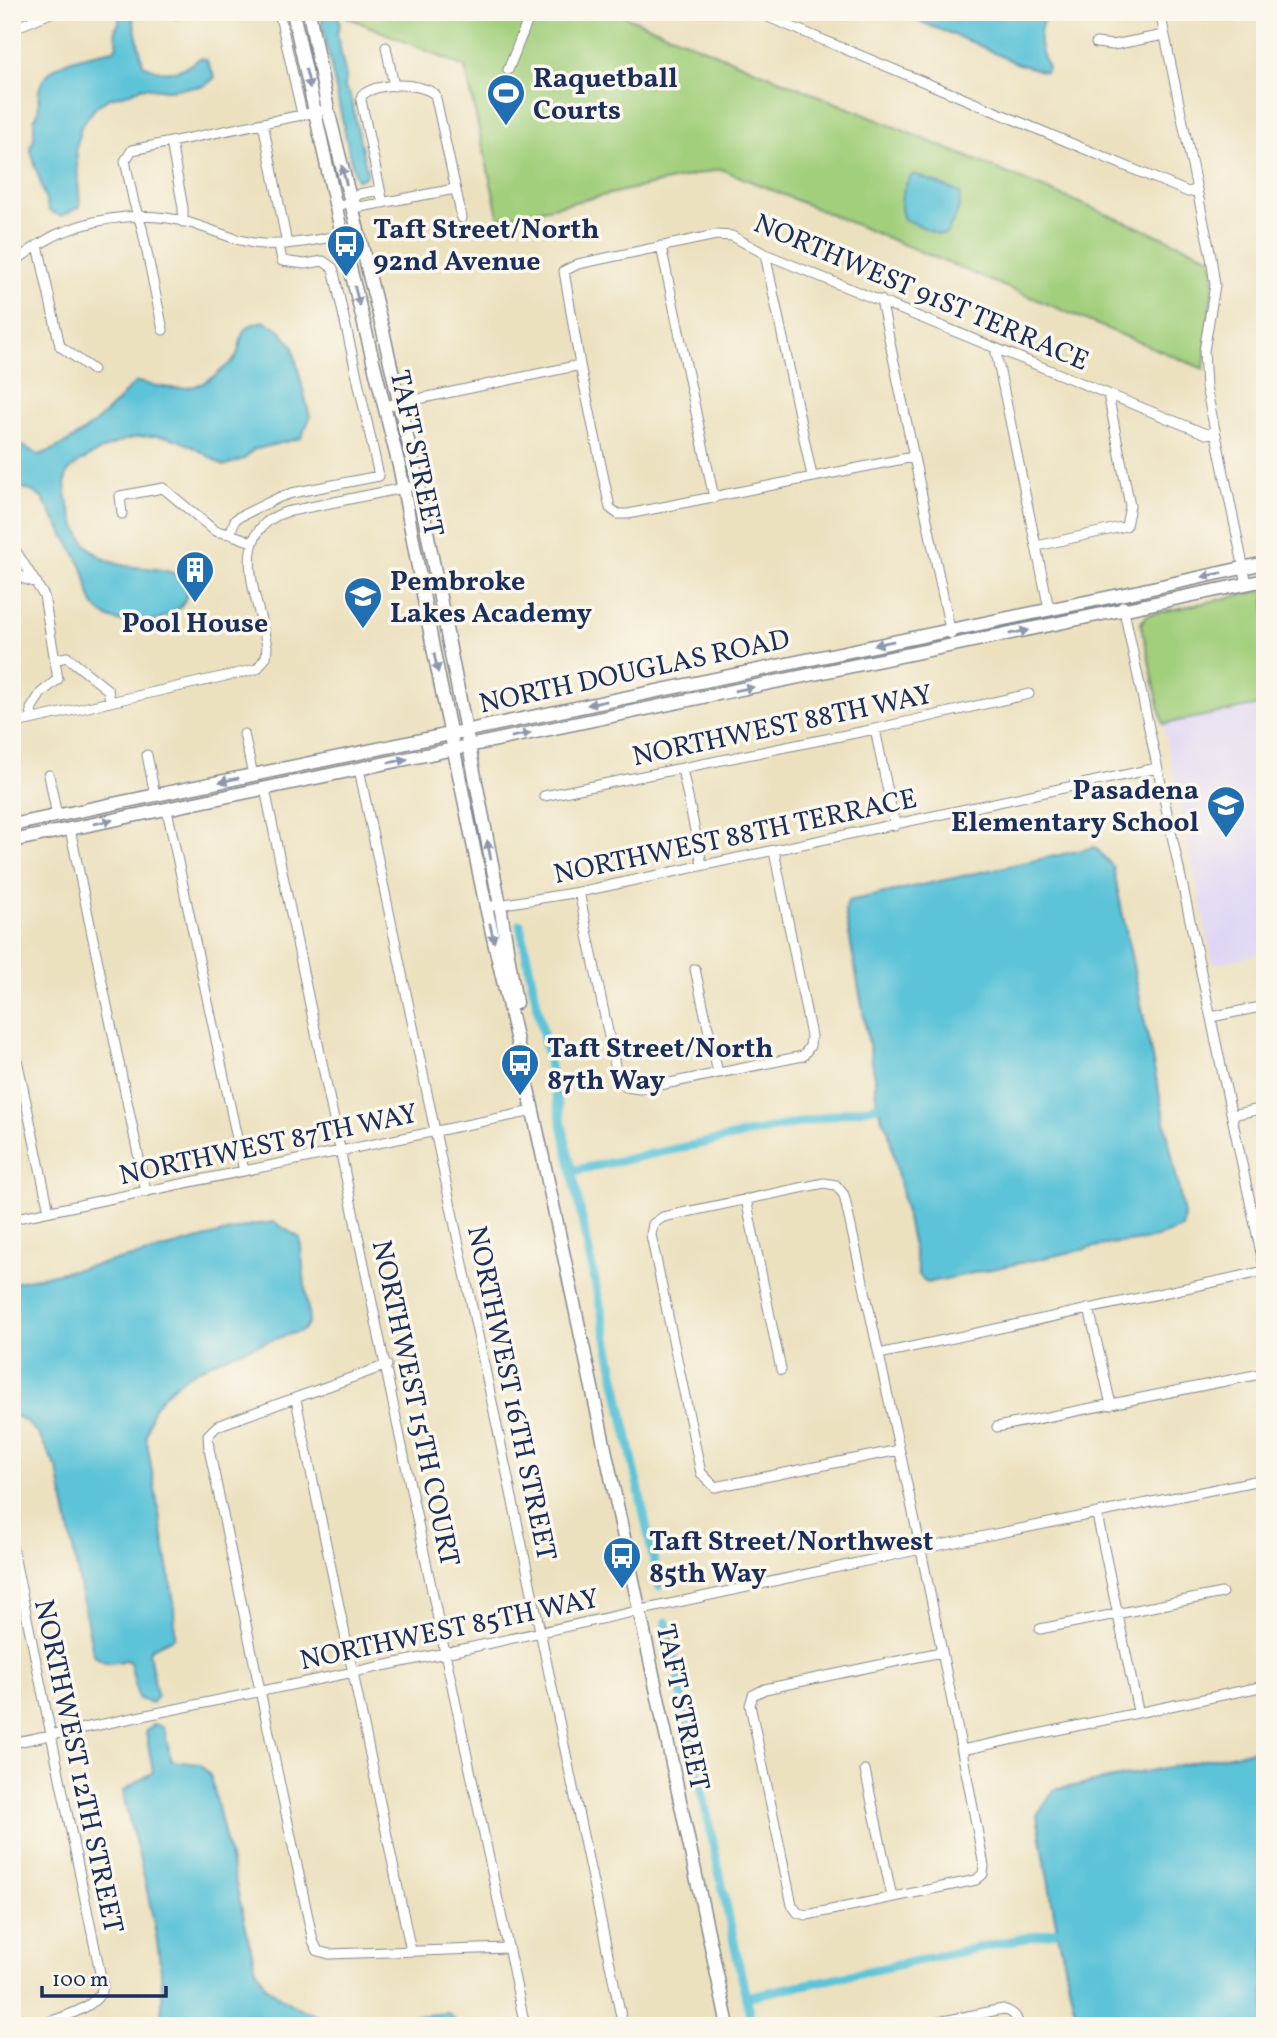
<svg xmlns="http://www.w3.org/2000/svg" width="1277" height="2038" font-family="Vollkorn,serif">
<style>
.built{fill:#dfd5f5}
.green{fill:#a2cf7c;stroke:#5e7f6d;stroke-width:2}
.water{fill:#5bc3d8;stroke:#3b799b;stroke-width:2}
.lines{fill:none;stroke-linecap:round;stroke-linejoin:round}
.canal{stroke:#5bc3d8;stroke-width:9}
.street-casing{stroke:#84888e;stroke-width:11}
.secondary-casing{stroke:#84888e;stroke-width:15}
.street{stroke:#fff;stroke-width:9}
.secondary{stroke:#fff;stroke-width:12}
.oneway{fill:#8d97ae}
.labels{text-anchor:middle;stroke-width:7;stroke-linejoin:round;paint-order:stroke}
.poi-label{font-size:28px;font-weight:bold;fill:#1b2f5e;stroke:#fbf7ec;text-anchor:start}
.street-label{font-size:28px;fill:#1b2f5e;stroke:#fbf7ec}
</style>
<rect width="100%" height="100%" fill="#fbf7ec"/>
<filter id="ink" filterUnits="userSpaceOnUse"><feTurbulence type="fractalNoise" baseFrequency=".0143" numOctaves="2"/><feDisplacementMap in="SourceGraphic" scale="14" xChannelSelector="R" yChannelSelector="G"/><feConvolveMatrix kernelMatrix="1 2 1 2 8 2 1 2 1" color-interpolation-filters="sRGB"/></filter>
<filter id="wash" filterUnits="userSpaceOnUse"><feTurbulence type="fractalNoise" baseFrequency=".00686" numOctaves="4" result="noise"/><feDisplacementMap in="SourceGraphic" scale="28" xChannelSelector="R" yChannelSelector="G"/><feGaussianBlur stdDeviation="1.57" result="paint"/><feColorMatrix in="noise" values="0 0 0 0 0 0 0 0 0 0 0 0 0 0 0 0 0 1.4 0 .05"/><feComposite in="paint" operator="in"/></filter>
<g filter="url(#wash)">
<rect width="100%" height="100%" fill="#ece1bf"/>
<path class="built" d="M1265 704V953L1214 964 1163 724Z"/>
<path class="green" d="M345 12H615L1211 257 1214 274 1204 369 721 169 499 219 465 67 347 17Z
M1265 590V704L1163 724 1141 623 1147 615Z"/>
<path class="water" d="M119 12H136L133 19 143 64C164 77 182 72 200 58L206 59 215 78 204 86 167 90 143 87 130 93 110 98 97 106 81 126 76 148 80 207 61 216 49 211 30 148 34 140V120C43 110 35 96 41 84 52 59 91 55 114 50L117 45 115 29 119 23Z
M322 12H337L340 24 337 34 346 77 345 89 350 95 367 173 364 178 357 180 351 161 322 24Z
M896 12H1047C1036 34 1038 47 1048 68L1045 72 1016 63 974 43Z
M912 175H917L960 193C961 209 954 221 946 234H938L904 219C897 205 903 187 912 175Z
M263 321 276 327 292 344 310 418 301 438 253 450 244 459 224 466C204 454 181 436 157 436 148 436 134 437 125 440 112 444 72 463 67 474 60 489 76 531 86 544 95 555 108 562 122 565 141 570 183 564 186 589 188 601 180 609 170 614 150 627 113 627 96 608 89 601 89 588 86 578 80 557 54 521 43 499 34 491 25 487 12 486V440L39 455C70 445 94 425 117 402 124 395 128 387 137 382 173 389 195 396 224 368 228 365 234 361 236 357 245 337 235 328 263 321Z
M1095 847 1113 867 1184 1215 1182 1228 1152 1239 1109 1244 927 1283 919 1275 888 1129C877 1113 875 1098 875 1078L845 911 848 901Z
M274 1222 300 1238 309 1322 304 1330C259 1344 177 1366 153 1410 149 1418 148 1428 146 1436L174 1602 175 1637 152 1648 149 1653 157 1695 151 1704 138 1698 130 1662 126 1660C112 1664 103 1665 93 1653L58 1470 38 1434 23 1419 12 1415V1283L141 1255 252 1225Z
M154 1724 164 1728 171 1761 200 1764 211 1777 255 1966 265 1986 292 2005 322 2018 361 2021 448 2013 460 2026H158C173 1988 144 1875 133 1833 129 1819 124 1806 123 1791L153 1772 146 1732Z
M1265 1748V2026H1078L1055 1919 1037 1815 1054 1790Z"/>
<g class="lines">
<path class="canal" d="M520 924 659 1586
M572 1171 877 1106
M666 1622 752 2026
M746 1997 1058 1931"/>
</g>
</g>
<g filter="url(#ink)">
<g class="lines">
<defs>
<path id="street" d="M279 12 302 114
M756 12 1188 192 1197 190
M1160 12 1211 257 1215 285 1204 351 1206 387 1247 584
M1260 12 1265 34
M176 14 177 12
M12 29 53 12
M1096 43 1113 45 1164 35
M386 47 394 86
M508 70 531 12
M263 123 287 244
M171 142 183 208V222
M351 202 359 194 380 190
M383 203 361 100 362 95C380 82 416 82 435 94L462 218
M336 206 351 202 360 207 455 189
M38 245 60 346 93 370
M661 246 714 498
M765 254 812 476
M12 263C29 252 44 239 63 232 102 216 149 211 190 223 214 230 237 242 262 244 294 246 327 238 358 231
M881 300 951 634
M163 330 142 228 134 203 125 161 132 150 321 111
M995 348 1049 609
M385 406 580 365
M913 457 628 514H618L610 508 580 365 564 271 578 264 716 235 732 236 765 254 1206 434 1215 432
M122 514 120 496 163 488 215 531 230 534 235 520 239 517 280 497 292 493 379 476 333 268 323 261 305 264 282 261 279 245
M230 534 252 542
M12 545 44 596 58 679 41 693 31 709 32 717
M1037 546 1126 526 1130 506 1108 394
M12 569 24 579 37 583
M1123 606 1265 1272
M57 659 67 657 108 690 110 700
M12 724 257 669 266 657 267 647C260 602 224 532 286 512L408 487
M875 729 895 826
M244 734 253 775
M147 755 155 795
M359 769 623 2026
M682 769 702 864
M49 775 57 816
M265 789 445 1653 525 2026
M544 796 875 729 1029 694
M167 810 244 1171
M70 829 146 1192
M579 892 618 1080 626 1087 640 1089 803 1056 810 1046 811 1036 774 851
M486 907 579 892 1157 768
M695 969 718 1073
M1211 1017 1265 1006
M12 1036 49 1211
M1232 1115 1265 1108
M746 1199 781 1370
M12 1219 533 1111
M1089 1308 1111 1405
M879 1354 1265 1271
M387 1365 217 1426 208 1435 209 1449 313 1941 318 1951 329 1954 508 1948
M296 1400 411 1951
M997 1427 1265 1373
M899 1450 715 1487 701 1473 651 1235 653 1224 663 1217 824 1183 836 1185 844 1195C893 1418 942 1641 984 1866L983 1874 976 1880 807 1915 798 1913 792 1905 750 1705 753 1695 765 1689 941 1652
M1097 1515 1138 1711
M12 1545 103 1987C98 2009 58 2018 38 2026
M1040 1629 1222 1593
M12 1743 445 1653 921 1549 1265 1479
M962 1750 1265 1686
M865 1770 892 1897
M12 2018 14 2026
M919 2026 1003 2009C1013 2012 1017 2016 1019 2026"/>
<path id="secondary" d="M293 12 342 235 400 470 433 648 486 907 533 1111 728 2026
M309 12 328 110 383 331 418 485 500 905 516 1003
M12 825 1134 592 1265 563
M12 841 1265 580"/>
</defs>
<use href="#street" class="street-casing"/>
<use href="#secondary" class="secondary-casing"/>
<use href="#street" class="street"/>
<use href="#secondary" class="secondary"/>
</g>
<defs><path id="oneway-solid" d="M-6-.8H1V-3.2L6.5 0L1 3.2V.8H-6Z" transform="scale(1.75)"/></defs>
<g class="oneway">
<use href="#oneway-solid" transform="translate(308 79) rotate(77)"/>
<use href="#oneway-solid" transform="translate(344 175) rotate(-104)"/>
<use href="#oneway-solid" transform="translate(357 296) rotate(76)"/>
<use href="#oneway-solid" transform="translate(1212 575) rotate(168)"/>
<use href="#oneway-solid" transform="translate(1019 632) rotate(-11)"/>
<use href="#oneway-solid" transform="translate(884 643) rotate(168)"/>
<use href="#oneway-solid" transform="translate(436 663) rotate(78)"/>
<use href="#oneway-solid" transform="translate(744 689) rotate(-12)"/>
<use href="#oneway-solid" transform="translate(597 703) rotate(168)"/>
<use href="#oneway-solid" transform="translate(521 735) rotate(-12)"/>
<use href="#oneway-solid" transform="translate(398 761) rotate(-12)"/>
<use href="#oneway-solid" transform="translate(229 780) rotate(168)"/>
<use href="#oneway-solid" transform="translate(103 822) rotate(-11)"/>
<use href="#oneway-solid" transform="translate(489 850) rotate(-101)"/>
<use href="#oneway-solid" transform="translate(492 933) rotate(77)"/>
</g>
</g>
<defs>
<symbol id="stadium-pin" viewBox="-11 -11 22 30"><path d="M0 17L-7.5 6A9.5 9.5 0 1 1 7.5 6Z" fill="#1f6fb2" stroke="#fbf7ec"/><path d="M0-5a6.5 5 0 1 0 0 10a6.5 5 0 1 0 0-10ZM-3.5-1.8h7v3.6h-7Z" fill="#fff"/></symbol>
<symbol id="bus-pin" viewBox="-11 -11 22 30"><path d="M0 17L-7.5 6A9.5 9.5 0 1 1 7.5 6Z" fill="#1f6fb2" stroke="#fbf7ec"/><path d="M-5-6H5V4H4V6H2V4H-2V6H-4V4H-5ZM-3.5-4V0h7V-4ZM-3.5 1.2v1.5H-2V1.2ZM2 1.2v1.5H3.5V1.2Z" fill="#fff"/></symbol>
<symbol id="building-pin" viewBox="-11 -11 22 30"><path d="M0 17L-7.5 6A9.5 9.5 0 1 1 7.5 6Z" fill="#1f6fb2" stroke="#fbf7ec"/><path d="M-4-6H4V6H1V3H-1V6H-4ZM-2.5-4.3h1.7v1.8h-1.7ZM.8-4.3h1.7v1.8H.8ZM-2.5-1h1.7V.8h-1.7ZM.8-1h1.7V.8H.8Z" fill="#fff"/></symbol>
<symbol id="school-pin" viewBox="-11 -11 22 30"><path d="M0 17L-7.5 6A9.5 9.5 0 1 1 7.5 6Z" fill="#1f6fb2" stroke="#fbf7ec"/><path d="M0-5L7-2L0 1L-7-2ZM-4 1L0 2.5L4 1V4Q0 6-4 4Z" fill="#fff"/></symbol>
</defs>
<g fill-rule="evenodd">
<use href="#stadium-pin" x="484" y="71" width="44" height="60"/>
<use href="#bus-pin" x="324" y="222" width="44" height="60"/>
<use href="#building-pin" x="173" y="548" width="44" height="60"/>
<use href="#school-pin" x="341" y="574" width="44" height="60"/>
<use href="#school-pin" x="1204" y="783" width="44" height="60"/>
<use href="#bus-pin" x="498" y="1041" width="44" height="60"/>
<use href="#bus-pin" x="600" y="1534" width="44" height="60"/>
</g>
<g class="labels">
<g class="poi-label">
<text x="533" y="87">Raquetball<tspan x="533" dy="32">Courts</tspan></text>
<text x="373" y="238">Taft Street/North<tspan x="373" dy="32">92nd Avenue</tspan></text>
<text x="390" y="590">Pembroke<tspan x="390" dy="32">Lakes Academy</tspan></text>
<text x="195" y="632" text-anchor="middle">Pool House</text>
<text x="1199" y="799" text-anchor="end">Pasadena<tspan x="1199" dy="32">Elementary School</tspan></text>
<text x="547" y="1057">Taft Street/North<tspan x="547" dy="32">87th Way</tspan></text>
<text x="649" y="1550">Taft Street/Northwest<tspan x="649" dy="32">85th Way</tspan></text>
</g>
<g class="street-label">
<text transform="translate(922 291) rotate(23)" y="10">NORTHWEST 91ST TERRACE</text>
<text transform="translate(418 453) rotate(78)" y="10">TAFT STREET</text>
<text transform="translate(634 670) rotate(-12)" y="10">NORTH DOUGLAS ROAD</text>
<text transform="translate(782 724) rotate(-12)" y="10">NORTHWEST 88TH WAY</text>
<text transform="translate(735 835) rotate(-12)" y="10">NORTHWEST 88TH TERRACE</text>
<text transform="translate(268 1143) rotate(-12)" y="10">NORTHWEST 87TH WAY</text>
<text transform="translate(513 1393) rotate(78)" y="10">NORTHWEST 16TH STREET</text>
<text transform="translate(417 1403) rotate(78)" y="10">NORTHWEST 15TH COURT</text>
<text transform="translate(449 1628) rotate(-12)" y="10">NORTHWEST 85TH WAY</text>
<text transform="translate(684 1707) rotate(78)" y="10">TAFT STREET</text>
<text transform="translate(80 1766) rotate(78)" y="10">NORTHWEST 12TH STREET</text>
</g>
</g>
<rect width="1277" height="2038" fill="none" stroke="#fbf7ec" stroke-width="42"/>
<path d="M42 1986v10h124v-10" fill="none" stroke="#1b2f5e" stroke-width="3.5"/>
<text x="52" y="1986" font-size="21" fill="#1b2f5e" stroke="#fbf7ec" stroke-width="5" paint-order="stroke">100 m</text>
</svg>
